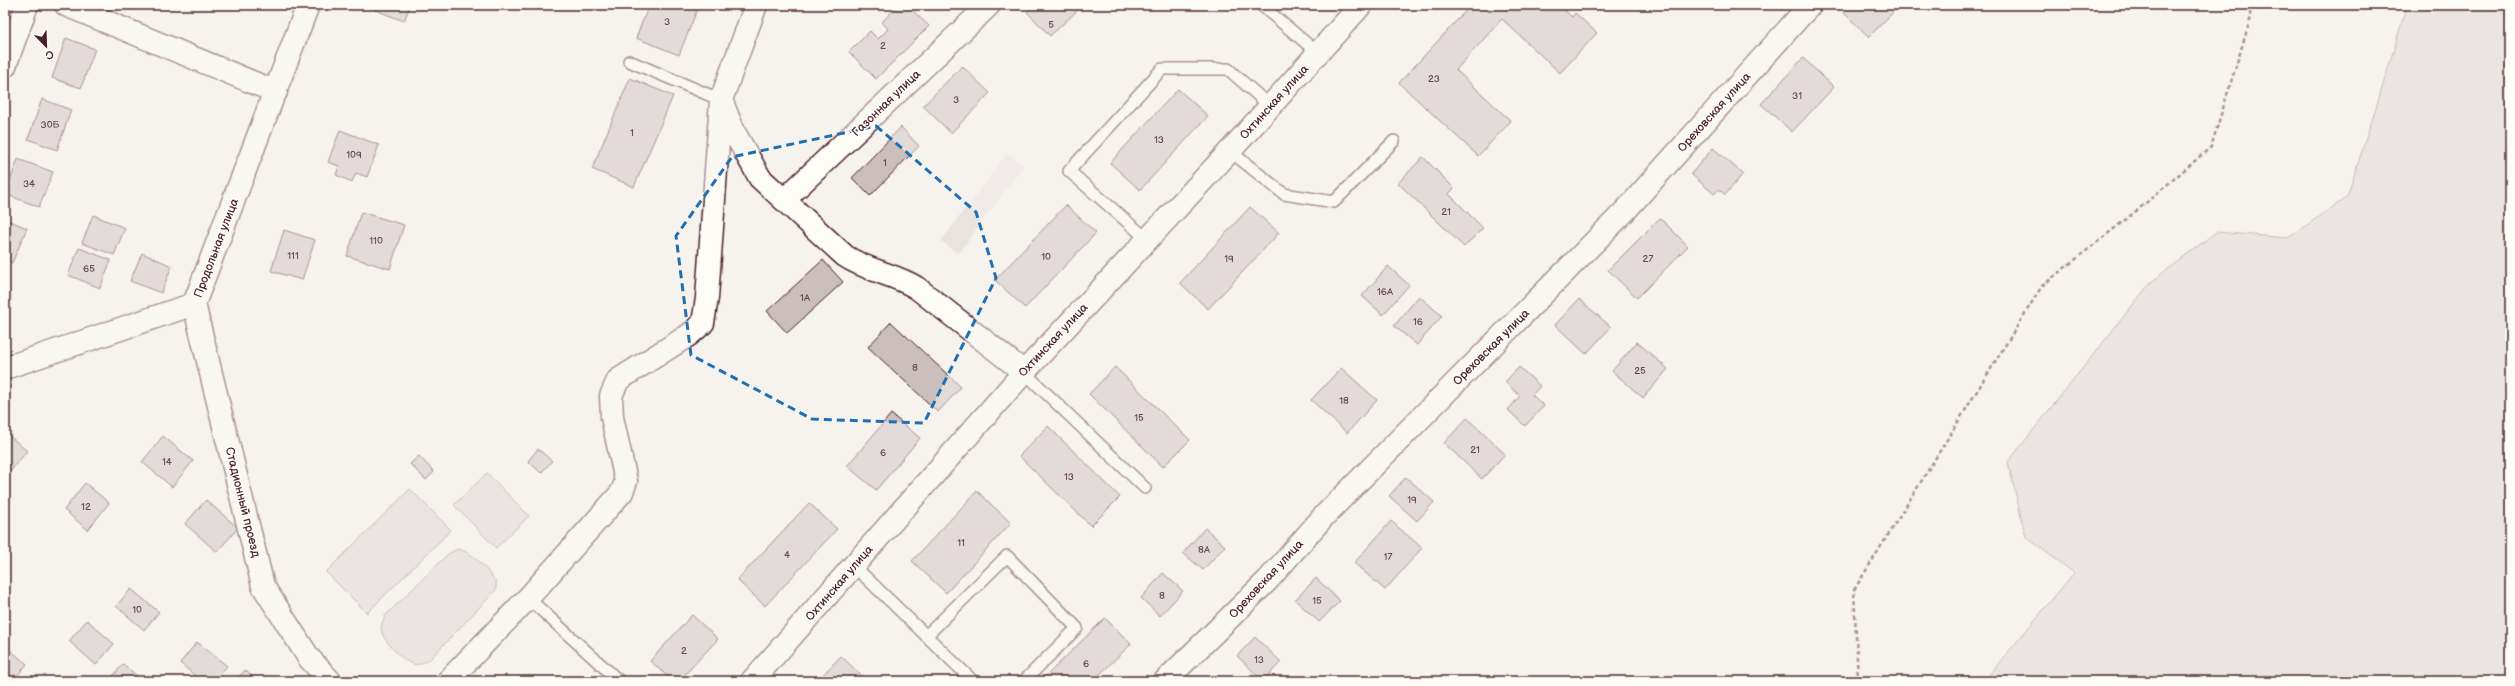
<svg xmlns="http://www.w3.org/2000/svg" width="2515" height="686" font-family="'Balsamiq Sans',sans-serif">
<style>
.built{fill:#e9e3e0}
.green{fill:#dcd4d2;stroke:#937a7e}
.building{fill:#cbbfbe;stroke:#4a1f2b}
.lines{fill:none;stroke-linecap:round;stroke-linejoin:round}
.service-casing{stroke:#4a1f2b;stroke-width:14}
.minor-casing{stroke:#4a1f2b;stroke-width:25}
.tertiary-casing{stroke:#4a1f2b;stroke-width:25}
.path{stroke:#4a1f2b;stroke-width:2.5;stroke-dasharray:4 3;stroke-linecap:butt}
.service{stroke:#fdfcf7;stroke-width:11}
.minor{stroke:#fdfcf7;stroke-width:22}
.tertiary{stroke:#fdfcf7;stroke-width:22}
.marked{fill:none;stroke:#1f6fb2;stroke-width:3;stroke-dasharray:8 5;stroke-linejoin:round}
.labels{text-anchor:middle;stroke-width:3;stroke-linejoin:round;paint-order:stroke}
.number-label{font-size:10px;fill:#6a4750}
.street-label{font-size:12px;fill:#4a1f2b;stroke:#fdfcf7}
</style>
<rect width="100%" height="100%" fill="#f6f3ef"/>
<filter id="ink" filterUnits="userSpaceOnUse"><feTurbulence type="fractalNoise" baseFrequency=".025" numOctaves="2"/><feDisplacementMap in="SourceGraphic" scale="8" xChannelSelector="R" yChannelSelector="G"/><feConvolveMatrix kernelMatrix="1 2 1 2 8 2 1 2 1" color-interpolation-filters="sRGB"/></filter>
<g filter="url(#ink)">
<path class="built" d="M1007 153 1024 166 958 254 941 241Z"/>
<path class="green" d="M2407 5H2510V681H1984L2074 573 2026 537 2008 462 2151 282 2216 232 2288 238 2347 197 2376 108Z
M487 473 529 516 496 548 454 505Z
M410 489 451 530 367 613 326 572Z
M457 549C473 551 486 569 496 582V590L430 659C424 662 419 666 413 664 402 661 386 643 382 633 380 627 383 620 386 615L448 554Z"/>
<path class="building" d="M376 5H410L404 21 375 10Z
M649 5H699L679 55 636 38Z
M898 5H907L929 26 876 79 849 52 870 31 878 39 888 29 882 22Z
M1034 5H1077L1080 8 1050 36 1027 12Z
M1471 5H1559L1572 17 1575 13 1597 33 1560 73 1502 19 1456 70 1511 121 1478 156 1399 83Z
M1849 5H1893L1897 8 1869 37 1843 12Z
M66 38 95 49 81 88 52 78Z
M1803 58 1834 87 1792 132 1761 104Z
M962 66 990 93 951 133 923 106Z
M630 78 673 96 634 187 592 169Z
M1178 89 1208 116 1140 190 1110 163Z
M42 99 71 110 57 150 28 139Z
M901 127 919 146 870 196 852 178Z
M340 130 379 145 367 177 356 173 352 182 336 175 339 166 328 162Z
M1713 148 1743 174 1725 195 1719 189 1714 194 1691 174Z
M1423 157 1454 188 1449 194 1483 228 1464 247 1398 183Z
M18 159 53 172 39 207 5 194Z
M1066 205 1096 233 1025 308 995 280Z
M1250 207 1279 233 1208 309 1180 283Z
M361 212 404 225 390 269 347 256Z
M93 215 125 228 114 255 82 243Z
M1660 218 1688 246 1637 298 1608 270Z
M5 219 27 228 12 263 5 260Z
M284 230 315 240 302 280 271 271Z
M79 248 111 260 100 288 68 275Z
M142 253 172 266 161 293 130 281Z
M823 260 843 282 787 333 767 311Z
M1388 266 1409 285 1383 315 1362 296Z
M1419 296 1442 316 1417 345 1394 326Z
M1579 299 1611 327 1586 354 1555 325Z
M891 322 961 387 938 412 868 347Z
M1637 342 1668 369 1643 398 1612 371Z
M1115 367 1190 440 1163 467 1089 394Z
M1519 367 1540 386 1532 395 1544 406 1525 426 1508 410 1520 396 1505 382Z
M1341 368 1377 400 1347 433 1311 400Z
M891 414 920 438 876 490 847 466Z
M1467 418 1505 454 1482 479 1444 443Z
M1048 426 1120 497 1091 526 1019 456Z
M5 432 27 451 9 473 5 469Z
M163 436 193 461 172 487 142 462Z
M538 449 552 461 541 473 528 461Z
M419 456 434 472 426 480 410 464Z
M1406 477 1434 502 1417 521 1389 496Z
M85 483 109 503 88 530 64 510Z
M977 491 1011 523 946 593 912 561Z
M206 500 238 528 217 552 185 524Z
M809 503 837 529 765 606 737 580Z
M1391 521 1422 548 1385 590 1354 563Z
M1205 528 1225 546 1203 570 1183 553Z
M1163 573 1183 591 1160 616 1141 598Z
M1316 578 1340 601 1319 622 1295 600Z
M131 589 159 612 144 630 116 606Z
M692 615 718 639 679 681H673L650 661Z
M1105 618 1131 644 1093 681H1041Z
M87 620 114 644 96 665 69 641Z
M1255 637 1281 662 1263 681 1237 656Z
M197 642 227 666 214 681H201L180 663Z
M5 646 27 664 13 681H5Z
M841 656 864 678 861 681H817Z
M123 664 143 681H109Z
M245 670 257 681H235Z"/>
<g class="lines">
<defs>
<path id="service" d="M1261 5 1318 53
M629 61 721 100
M1230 151 1284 194 1334 202 1394 141
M1147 239 1069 171 1162 69H1228L1270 106
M1024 372 1145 488
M854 566 973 681
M528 598 619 681
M926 636 1007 556 1077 628 1024 681"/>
<path id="minor" d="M66 5 276 92
M756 5 721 100 734 132 760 178 845 256C867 271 895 274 917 288L1024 372
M5 66 27 5
M784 200 989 5
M194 304 263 586 309 658 330 681
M448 681 528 598 622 492 626 481 612 417 611 396 618 380 689 335 703 323 707 298 721 100
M752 681 1024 372 1230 151 1361 5
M1165 681 1268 580 1324 516 1625 211 1810 5"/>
<path id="tertiary" d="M5 368 194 304 308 5"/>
</defs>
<use href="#service" class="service-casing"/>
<use href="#minor" class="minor-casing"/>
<use href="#tertiary" class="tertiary-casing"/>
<path class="path" d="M1858 681 1854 590 2042 286 2140 208 2211 147 2251 17 2248 5"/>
<use href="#service" class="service"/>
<use href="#minor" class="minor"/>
<use href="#tertiary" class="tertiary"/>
</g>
</g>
<path d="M0 0H2515V686H0ZM876 126 976 212 996 278 924 423 812 419 691 355 676 236 732 157Z" fill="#f6f3ef" fill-opacity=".55" fill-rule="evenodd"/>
<path class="marked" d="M876 126 976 212 996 278 924 423 812 419 691 355 676 236 732 157Z"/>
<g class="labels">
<g class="number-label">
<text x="667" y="25">3</text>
<text x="1051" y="28">5</text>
<text x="883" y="49">2</text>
<text x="1434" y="82">23</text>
<text x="1797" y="99">31</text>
<text x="956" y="103">3</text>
<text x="50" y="128">30Б</text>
<text x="632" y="136">1</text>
<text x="1159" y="143">13</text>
<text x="354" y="158">109</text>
<text x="885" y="166">1</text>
<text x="29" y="187">34</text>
<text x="1446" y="215">21</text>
<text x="376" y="244">110</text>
<text x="293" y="259">111</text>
<text x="1046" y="260">10</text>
<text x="1229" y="262">19</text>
<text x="1648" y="262">27</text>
<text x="89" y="272">65</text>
<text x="1385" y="295">16А</text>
<text x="805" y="301">1А</text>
<text x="1418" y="325">16</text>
<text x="915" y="371">8</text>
<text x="1640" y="374">25</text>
<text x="1344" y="404">18</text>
<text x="1139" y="421">15</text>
<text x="1475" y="453">21</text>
<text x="883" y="456">6</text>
<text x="167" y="465">14</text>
<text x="1069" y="480">13</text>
<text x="1412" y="503">19</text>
<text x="86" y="510">12</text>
<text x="961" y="546">11</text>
<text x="1204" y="553">8А</text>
<text x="787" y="558">4</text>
<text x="1388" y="560">17</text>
<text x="1162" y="599">8</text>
<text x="1317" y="604">15</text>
<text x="137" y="613">10</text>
<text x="684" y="654">2</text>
<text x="1259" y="663">13</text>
<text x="1086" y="667">6</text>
</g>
<g class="street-label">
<text transform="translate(1274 102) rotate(-48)" y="4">Охтинская улица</text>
<text transform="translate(886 103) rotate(-44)" y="4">Газонная улица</text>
<text transform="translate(1714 112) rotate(-48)" y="4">Ореховская улица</text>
<text transform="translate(216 248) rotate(-69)" y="4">Продольная улица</text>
<text transform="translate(1053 340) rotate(-47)" y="4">Охтинская улица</text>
<text transform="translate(1491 347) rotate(-45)" y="4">Ореховская улица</text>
<text transform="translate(243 502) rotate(76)" y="4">Стадионный проезд</text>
<text transform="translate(1266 579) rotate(-47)" y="4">Ореховская улица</text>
<text transform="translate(839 583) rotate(-49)" y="4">Охтинская улица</text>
</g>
</g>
<rect width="2515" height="686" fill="none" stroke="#fdfcf7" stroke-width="20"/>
<rect x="10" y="10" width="2495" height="666" fill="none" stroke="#4a1f2b" stroke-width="1.5" filter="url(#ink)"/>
<g transform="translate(46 46) rotate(157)" stroke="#fdfcf7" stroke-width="3" paint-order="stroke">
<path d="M0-3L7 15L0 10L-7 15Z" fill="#4a1f2b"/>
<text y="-6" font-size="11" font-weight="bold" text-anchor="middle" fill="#4a1f2b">С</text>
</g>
</svg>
